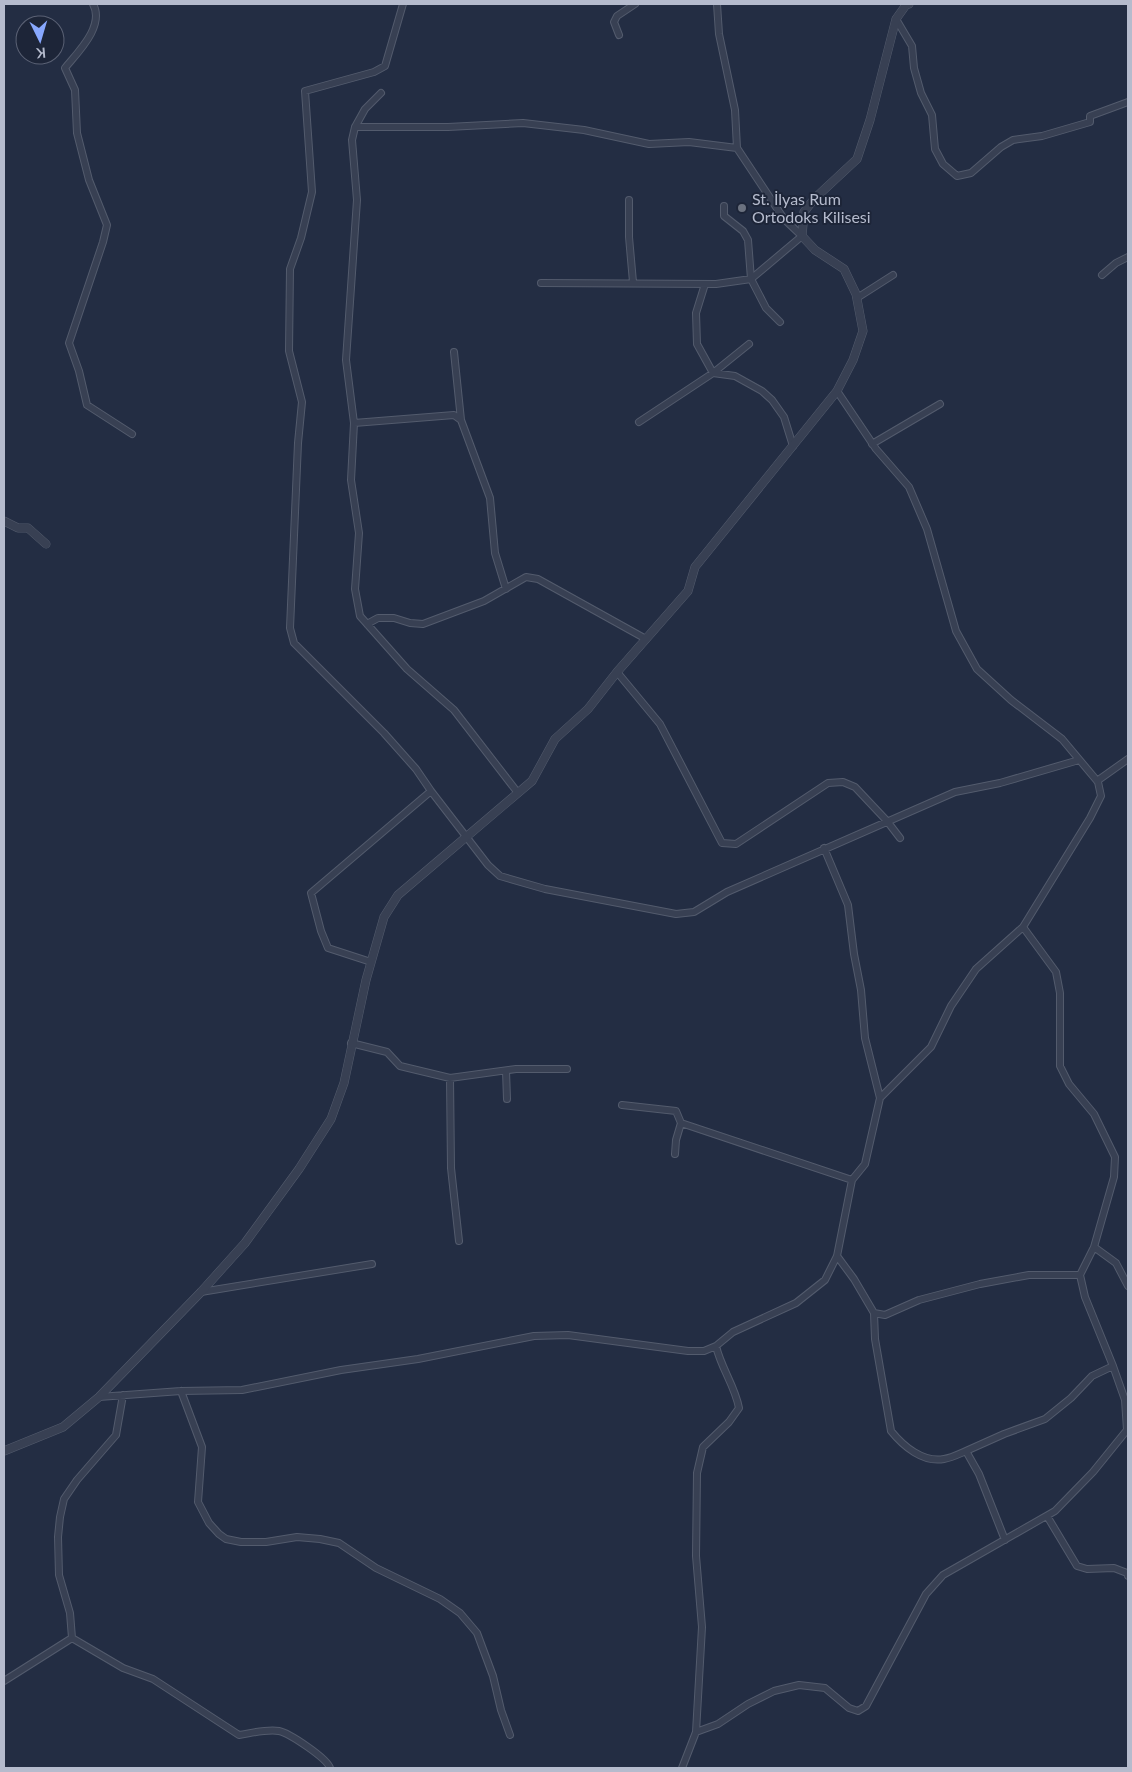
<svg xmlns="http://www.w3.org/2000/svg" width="1132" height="1772" font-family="Lato,sans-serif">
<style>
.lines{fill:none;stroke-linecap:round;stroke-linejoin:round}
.minor-casing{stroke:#535b6d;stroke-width:8}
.tertiary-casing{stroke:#535b6d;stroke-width:9}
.minor{stroke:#384053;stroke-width:6}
.tertiary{stroke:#384053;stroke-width:8}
.worship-dot{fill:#6b7280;stroke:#1d2538;stroke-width:2}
.labels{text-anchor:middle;stroke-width:4;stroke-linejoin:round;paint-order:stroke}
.poi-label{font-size:16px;fill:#b5bbcd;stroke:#1d2538;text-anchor:start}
</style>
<rect width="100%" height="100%" fill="#232d43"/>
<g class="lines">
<defs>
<path id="minor" d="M93 4C105 26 78 52 65 68L75 90 77 133 89 180 107 225 103 242 69 343 79 371 87 405 132 434
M403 4 385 66 374 72 305 91 312 192 301 238 290 269 289 351 302 402 298 443 290 628 294 643 384 733 416 769 431 791 488 865 500 876 545 889 676 914 694 912 727 892 955 792 1000 783 1079 760
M896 19 912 46 914 68 921 93 932 115 935 149 943 164 957 176 971 173 1001 147 1013 140 1042 136 1090 122V116L1128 102
M619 35 614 22 617 16 635 4
M381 93 365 109 355 127 352 140 357 200 346 360 354 423 351 480 359 533 355 589 360 616 407 669 454 710 518 793
M355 127H448L523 123 584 130 649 144 689 142 737 148
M629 200V237L633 282
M724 206V216L743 231 748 240 751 279 766 308 780 322
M1102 275 1116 263 1128 257
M541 283 716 284 751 279 802 236 784 219 737 148 735 110 719 34 717 4
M705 284 696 313 697 344 713 373 735 376 762 391 772 400 784 417 793 446
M857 298 893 275
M454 352 461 420
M639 422 713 373 749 344
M354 423 454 415 461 420 490 498 495 553 506 589
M872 444 940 404
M367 624 378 618H394L410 623 423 624 484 601 526 577 538 579 646 639
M617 672 660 724 722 843 736 844 828 783 843 782 855 787 887 821 900 838
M1097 781 1128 759
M824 848 848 905 854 954 861 990 865 1038 880 1098
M371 962 328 948 321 931 311 893 431 791
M351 1043 387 1052 400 1066 450 1078 516 1069H567
M506 1071 507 1099
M450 1078 451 1168 459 1241
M622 1105 676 1111 681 1123 852 1180
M675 1154 676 1140 681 1123
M1094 1247 1116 1263 1128 1286
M837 1256 854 1279 874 1313 885 1315 919 1300 980 1284 1029 1275H1080
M201 1292 372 1264
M874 1313 875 1339 891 1431C903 1446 923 1463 944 1459 951 1458 959 1454 966 1451
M181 1391 202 1447 198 1502 209 1523 219 1534 226 1539 241 1542H266L297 1537 320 1539 339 1543 376 1568 440 1599 460 1613 477 1633 493 1676 501 1710 510 1735
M99 1397 181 1391 242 1390 341 1370 418 1359 534 1336 568 1335 688 1351H704L716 1346 733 1332 796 1303 825 1280 837 1256 852 1180 865 1164 880 1098 931 1047 951 1006 976 969 1023 927 1090 818 1101 796 1098 782 1062 739 1011 700 977 669 956 631 927 529 909 487 876 449 837 391
M1047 1516 1077 1566 1087 1569 1114 1568 1127 1573 1128 1576
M1005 1540 979 1474 966 1451 1004 1434 1045 1419 1071 1398 1092 1376 1113 1366
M72 1638 123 1668 153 1679 239 1735C252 1733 266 1729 279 1731 289 1733 327 1758 330 1768
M72 1638 70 1613 59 1575 58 1537 60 1517 64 1499 77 1480 116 1435 123 1395
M4 1681 72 1638
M696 1732 718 1724 748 1704 774 1691 799 1685 825 1688 849 1708 858 1711 866 1706 926 1594 943 1575 1055 1511 1093 1472 1127 1430 1125 1400 1113 1366 1085 1297 1080 1275 1094 1247 1114 1177 1115 1157 1094 1114 1069 1084 1060 1066V993L1056 972 1023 927
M682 1768 696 1732 702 1627 696 1556 697 1473 703 1447 729 1422 739 1408C735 1386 721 1368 716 1346"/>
<path id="tertiary" d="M4 521 18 528H28L46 544
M4 1451 63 1427 99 1397 201 1292 245 1243 299 1169 331 1119 344 1083 366 980 384 917 398 895 532 781 555 739 588 709 617 672 688 591 695 567 837 391 853 360 863 331 856 294 844 269 815 250 802 236 804 212 814 199 857 159 870 120 896 19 906 5 909 4"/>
</defs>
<use href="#minor" class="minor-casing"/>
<use href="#tertiary" class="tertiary-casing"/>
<use href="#minor" class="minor"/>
<use href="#tertiary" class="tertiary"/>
</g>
<circle class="worship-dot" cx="742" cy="208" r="5"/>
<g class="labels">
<g class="poi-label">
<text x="752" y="205">St. İlyas Rum<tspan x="752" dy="18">Ortodoks Kilisesi</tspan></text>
</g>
</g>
<rect width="1132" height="1772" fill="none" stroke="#b5bbcd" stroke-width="10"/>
<g transform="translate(40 40) rotate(175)"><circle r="24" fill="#1d2538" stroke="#5a6174"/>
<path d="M0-4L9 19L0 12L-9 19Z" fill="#88a8ff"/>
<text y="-8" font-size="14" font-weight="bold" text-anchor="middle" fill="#b5bbcd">K</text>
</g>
</svg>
